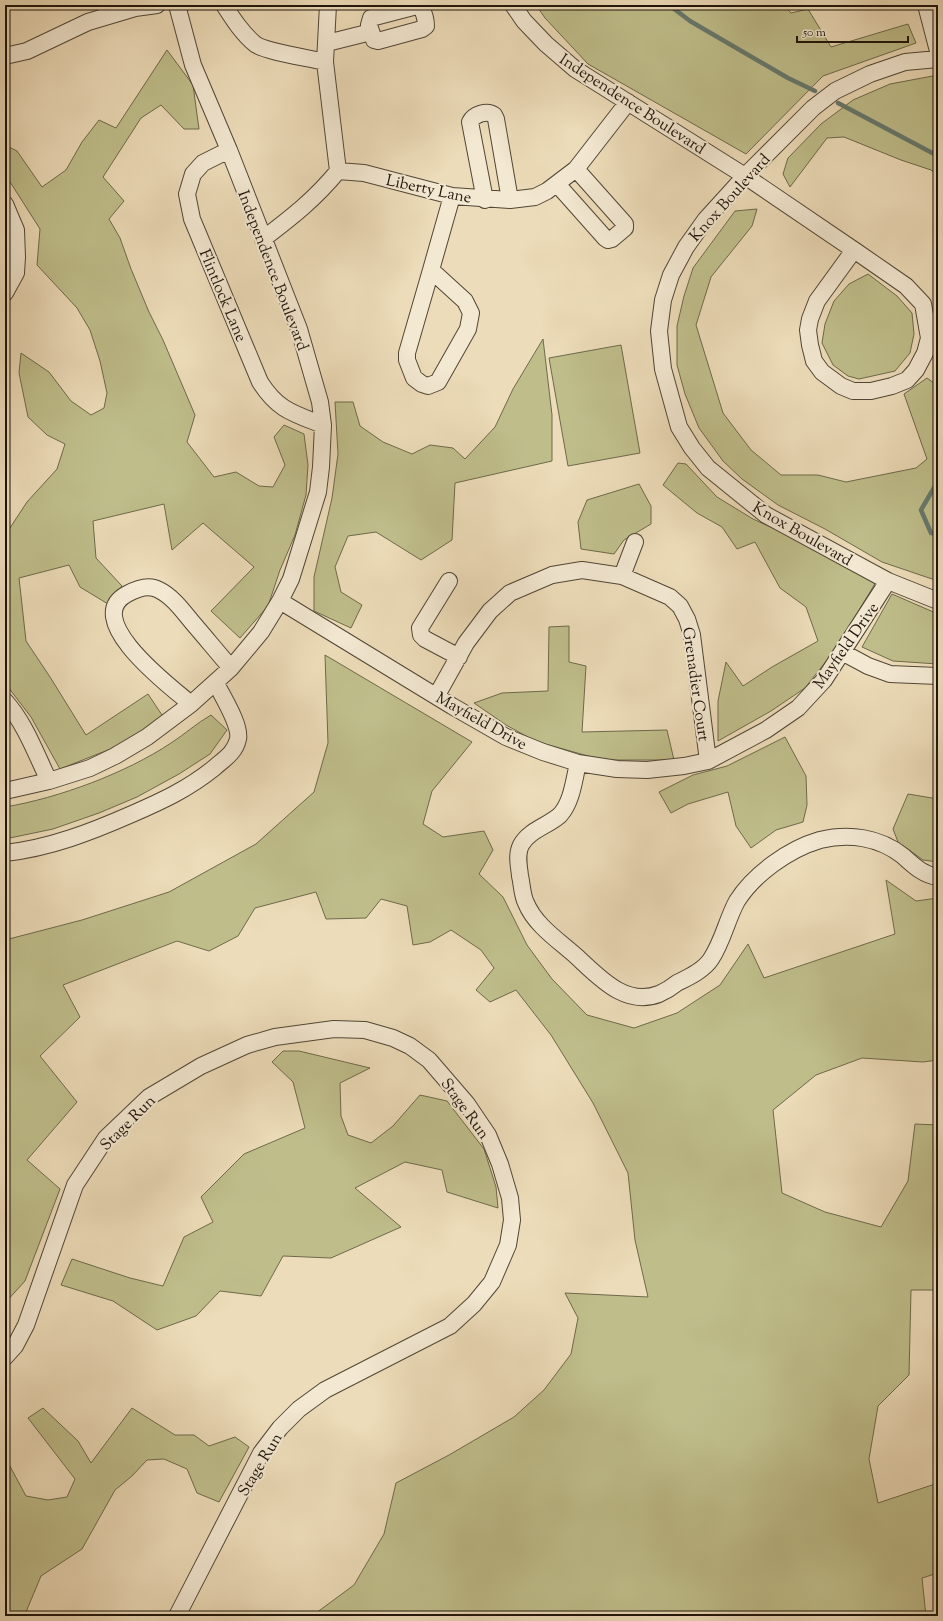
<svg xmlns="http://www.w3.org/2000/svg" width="943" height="1621" font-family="'Sorts Mill Goudy',serif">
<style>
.green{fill:#bfbe8b;stroke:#6e694b}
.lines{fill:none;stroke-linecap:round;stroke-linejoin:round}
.stream{stroke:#67796e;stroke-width:4.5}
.minor-casing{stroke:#514636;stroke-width:18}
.minor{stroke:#f3e8d2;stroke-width:16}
.labels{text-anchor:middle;stroke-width:4;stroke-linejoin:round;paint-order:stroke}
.street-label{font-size:16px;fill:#1d140b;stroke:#f3e8d2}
</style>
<rect width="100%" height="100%" fill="#eddcb9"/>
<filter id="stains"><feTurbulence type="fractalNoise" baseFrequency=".005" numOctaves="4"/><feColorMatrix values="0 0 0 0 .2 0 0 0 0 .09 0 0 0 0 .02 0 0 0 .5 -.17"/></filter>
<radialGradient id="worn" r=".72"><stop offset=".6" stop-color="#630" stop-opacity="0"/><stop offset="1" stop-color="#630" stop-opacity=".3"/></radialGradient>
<path class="green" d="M536 5H784L791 13 808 9 831 47 908 24 916 43 823 76 746 154 588 64 545 18Z
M167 50 193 85 199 129H184L161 105 141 118 103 177 124 201 109 219 120 238 131 269 149 312 163 340 195 415 187 442 214 477 236 472 259 486 273 487 285 465 274 437 284 425 304 434 308 465 306 495 295 535 280 570 268 606 240 638 211 611 254 567 203 523 172 550 164 504 93 521 96 558 122 586 108 604 80 587 69 565 19 578 26 641 50 677 86 735 148 694 164 718 118 746 60 769 31 717 5 683V532L8 531 27 502 57 469 65 444 47 435 28 417 19 373 21 353 49 372 71 401 91 415 104 408 107 393 100 361 90 330 77 308 37 265 40 229 5 174V145L17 151 42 187 66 170 82 142 99 120 116 128Z
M938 75V176L931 170 901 160 844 137 827 138 790 187 783 174 788 158 821 124 853 100 890 84Z
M757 209 752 226 711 277 696 325 723 413 751 450 781 475H818L846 482 916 468 927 459 904 394 927 378 938 386V581L882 562 825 529 778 505 742 479 723 461 699 428 685 394 677 365V326L684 296 693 268 735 211Z
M868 274 897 296 912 313 914 334 910 353 895 371 859 379 848 376 833 365 822 343 825 324 834 301 849 284Z
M543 339 552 415V461L455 483 452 540 421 560 376 532 348 536 335 567 341 592 362 605 351 628 314 611V577L332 498 338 454 335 402H353L360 426 383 442 412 454 430 445 453 448 465 459 495 427 513 389Z
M621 345 640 453 568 466 549 358Z
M678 463 686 464 717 497 753 519 879 577 835 650 805 688 771 711 718 741V701L726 662 743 686 772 667 818 641 806 607 780 588 755 542 737 549 722 527 697 513 663 485Z
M639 484 651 506V524L624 540 614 554 581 549 578 522 587 500Z
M892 594 938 614V664L893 661 862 647Z
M569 626V662L586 666 582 732 667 730 674 760H602L535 741 506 725 474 703 502 693 548 691 549 627Z
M325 655 472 742 432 791 423 824 443 837 484 831 493 850 479 874 503 897 527 945 552 979 587 1015 634 1028 677 1013 720 985 748 944 764 978 895 934 886 880 916 901 938 898V1060L923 1062 862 1058 816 1075 773 1110 782 1193 825 1212 881 1227 908 1181 915 1124 938 1125V1290H911L909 1375 878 1406 869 1459 878 1503 938 1483V1573L922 1578 926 1616H312L354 1585 384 1534 396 1483 449 1455 514 1417 544 1390 571 1354 578 1318 565 1293 648 1297 635 1240 628 1173 593 1103 551 1035 516 990 490 1002 476 990 494 968 481 950 451 930 430 942 413 945 407 906 381 899 366 918 326 919 316 892 255 908 238 936 209 951 177 941 63 985 80 1017 40 1056 77 1102 27 1160 60 1189 25 1281 5 1303V940L82 920 169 892 256 844 314 792 328 743Z
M211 715 227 730 210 754 179 774 137 797 99 813 53 829 5 839V807C59 798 126 773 171 743 185 734 197 723 211 715Z
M785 737 806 776 807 805 803 822 776 830 751 848 736 826 728 792 688 804 671 813 659 792 693 775 727 766Z
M908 794 938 799V862L923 860 898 842 893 829Z
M283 1051H299L370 1068 340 1083 341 1116 348 1135 371 1143 393 1126 420 1095 447 1101 484 1149 496 1187 498 1208 447 1192 442 1170 405 1162 355 1188 401 1227 331 1258 283 1256 261 1296 220 1291 196 1316 157 1330 113 1301 61 1285 72 1259 130 1278 163 1286 184 1237 213 1222 201 1197 244 1154 305 1128 293 1082 272 1062Z
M43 1408 78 1441 91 1463 132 1408 175 1435H194L209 1446 235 1437 249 1447 219 1502 197 1493 187 1469 164 1459 147 1460 132 1476 115 1490 82 1549 41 1576 26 1612 21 1616H5V1536L7 1531 5 1527V1457L26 1496 48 1500 67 1497 75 1479 28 1418Z"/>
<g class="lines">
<path class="stream" d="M669 5 690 21 788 78 815 91
M838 103 938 156
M938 481 921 510 931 533 938 534"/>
<defs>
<path id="minor" d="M224 5C233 19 242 33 255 44 266 52 310 58 325 62
M328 5 325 62 338 171
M513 5 524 21 546 44 575 69 745 176 854 250
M926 5 938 51
M417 6 421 7C424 13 426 20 426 26L422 29 378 41 374 40 369 25 371 18Z
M327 43 371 32
M5 56 27 51 88 22 135 8 157 5
M938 59 905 62 870 74 835 91 813 108 745 176 706 219 686 247 671 275 663 300 659 331 663 369 679 427 692 448 708 468 766 515 888 581 938 601
M229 150 203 163 193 174 187 194 192 219 260 382C278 410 292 413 323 425
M557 184 605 238 608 240 612 239 625 228V224L576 169
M485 200 470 122C474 114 487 110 494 115L496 119 510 200
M5 204 16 230 17 257 16 273 5 293
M263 239C292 217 315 199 338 171L364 173 452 196 510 200 535 197 547 191 576 169 628 102
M854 250 906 286 923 304 929 338 925 353 916 370 907 380 892 386 871 391H853L841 386 822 372 814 361 810 345 808 330 810 319 817 301Z
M431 270 465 301 471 313 468 329 438 382 428 386 422 384 414 378 407 360V353Z
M431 270 452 196
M622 576 635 542
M449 581 420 628 421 635 425 639 459 657
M280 601 452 706 506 737 543 752 578 763 617 769 647 770 684 766 708 761 766 730 798 708 824 680 888 581
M842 652 868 666 890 674 938 676
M437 695 466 643 490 611 510 593 552 575 582 570 622 576 670 597 680 606 687 619 692 635 708 761
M5 701C25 723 36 754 49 781
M191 704C172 688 80 619 127 594 136 589 149 584 159 590 172 596 183 611 192 622 205 637 218 653 231 668
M578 763C574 780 572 802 560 815 548 826 529 830 521 845 516 855 519 865 520 876 522 884 522 895 526 903 535 925 558 940 576 956 599 977 625 1007 659 994 666 991 672 987 677 983 689 977 704 970 711 959 723 941 727 919 737 901 754 874 789 849 820 840 849 833 879 837 903 856 913 865 923 875 938 877
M5 791 49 781 90 768 115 756 147 737 191 704 231 668 261 632 280 601 291 579 318 492 321 467 323 425 320 402 299 329 229 150 193 65 177 5
M5 853C50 848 91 832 132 814 162 801 188 789 214 768 224 759 235 753 238 739 241 725 222 696 216 683
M5 1357 15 1346 26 1325 75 1185 106 1138 149 1097 201 1066 247 1045 275 1037 334 1029 365 1030 393 1038 410 1046 429 1060 467 1104 488 1135 500 1164 510 1198 512 1220 508 1245 492 1282 474 1304 450 1326 325 1390 299 1409 280 1428 261 1453 177 1616"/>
</defs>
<use href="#minor" class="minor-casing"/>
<use href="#minor" class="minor"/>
</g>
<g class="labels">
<g class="street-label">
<text transform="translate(633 103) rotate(33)" y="6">Independence Boulevard</text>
<text transform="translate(429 188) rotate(12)" y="6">Liberty Lane</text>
<text transform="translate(729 197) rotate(-48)" y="6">Knox Boulevard</text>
<text transform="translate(274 270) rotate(69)" y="6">Independence Boulevard</text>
<text transform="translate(224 295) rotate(67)" y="6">Flintlock Lane</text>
<text transform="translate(803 533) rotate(30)" y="6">Knox Boulevard</text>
<text transform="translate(845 645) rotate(-55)" y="6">Mayfield Drive</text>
<text transform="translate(697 684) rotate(82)" y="6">Grenadier Court</text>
<text transform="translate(482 720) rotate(29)" y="6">Mayfield Drive</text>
<text transform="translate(466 1108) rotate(54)" y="6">Stage Run</text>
<text transform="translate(127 1122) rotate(-45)" y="6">Stage Run</text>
<text transform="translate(259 1464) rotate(-59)" y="6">Stage Run</text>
</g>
</g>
<rect width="943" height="1621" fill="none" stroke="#eddcb9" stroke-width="20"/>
<rect x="6" y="6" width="931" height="1609" fill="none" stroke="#1d140b" stroke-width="2"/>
<rect x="10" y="10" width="923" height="1601" fill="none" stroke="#1d140b"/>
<path d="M797 36v6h111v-6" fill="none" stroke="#1d140b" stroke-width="2"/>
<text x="803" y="36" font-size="12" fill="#1d140b" stroke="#f3e8d2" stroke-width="3" paint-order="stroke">50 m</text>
<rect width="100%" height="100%" filter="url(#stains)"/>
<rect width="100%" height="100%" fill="url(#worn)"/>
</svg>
